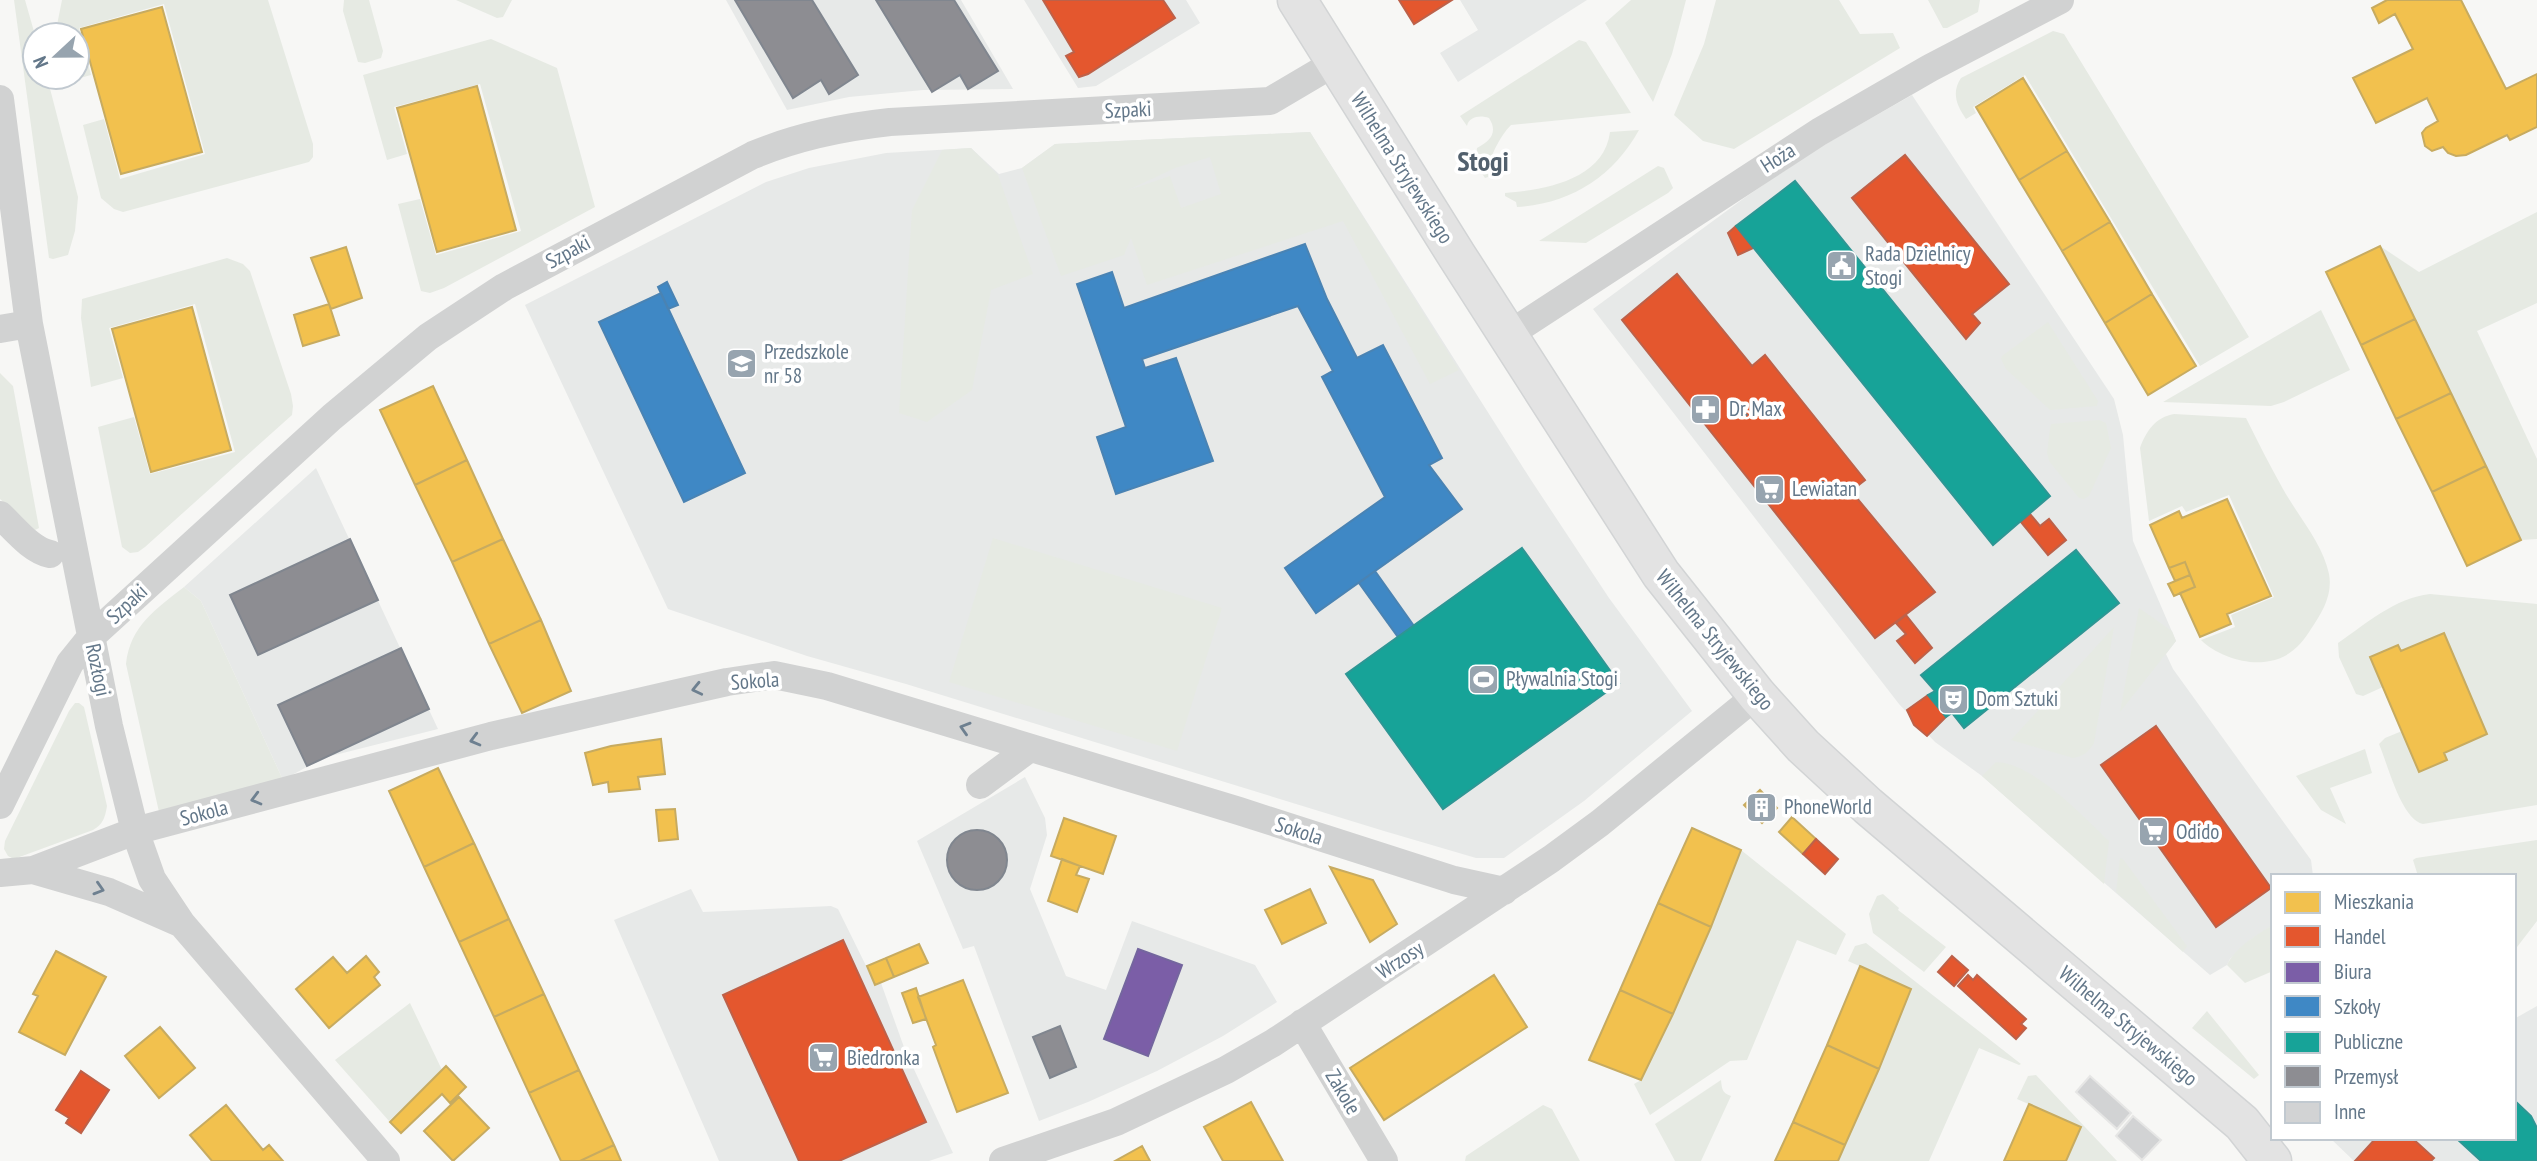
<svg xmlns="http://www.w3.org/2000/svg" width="2537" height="1161" font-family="'PT Sans Narrow',sans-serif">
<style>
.built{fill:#e7e9e8}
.green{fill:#e6eae3;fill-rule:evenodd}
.homes{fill:#f2c14e;stroke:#c7ab60;stroke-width:2}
.shops{fill:#e4572e;stroke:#bd6149;stroke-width:2}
.offices{fill:#7b5ea7;stroke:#74669e;stroke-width:2}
.schools{fill:#3f88c5;stroke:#4a83b3;stroke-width:2}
.public{fill:#17a398;stroke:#2e9694;stroke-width:2}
.industry{fill:#8d8d92;stroke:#80868f;stroke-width:2}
.building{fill:#d2d3d4;stroke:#e6e6e5;stroke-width:2}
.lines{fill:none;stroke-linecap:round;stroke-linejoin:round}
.secondary-casing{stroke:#d2d4d5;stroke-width:41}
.street{stroke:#d1d2d2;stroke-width:28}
.secondary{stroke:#e3e3e3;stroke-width:38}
.oneway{stroke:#6e8090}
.labels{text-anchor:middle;stroke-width:7;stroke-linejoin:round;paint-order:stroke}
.street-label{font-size:21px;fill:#637789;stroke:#fff}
.poi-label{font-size:21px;fill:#637789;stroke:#fff;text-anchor:start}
.district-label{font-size:28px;font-weight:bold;fill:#52606d;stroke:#fff}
</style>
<rect width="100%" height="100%" fill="#f7f7f5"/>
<path class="built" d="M726 0H961L1013 89 923 90 849 97 787 110Z
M1024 0H1186L1200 23 1096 86 1078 88Z
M1460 0H1587L1458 82 1440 53 1478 30Z
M1912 95 2114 399 2123 435 2133 541 2176 641 2166 654 2173 669 2311 860 2313 876H2273V925L2250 940 2230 959 2227 965 2210 975 1982 776 1935 742 1899 704 1593 309 1747 196 1817 149Z
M1310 132 1531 480 1609 598 1692 711 1584 801 1504 858H1476L1384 831 906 684 807 656 668 609 525 305 766 182 809 168 886 153 971 148 999 174 1022 168 1055 144Z
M316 468 438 729 323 758 283 780 201 601 184 587Z
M1025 777 1045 818 1047 835 1030 889 1066 976 1106 990 1132 921 1255 965 1277 1002 1223 1036 1157 1071 1088 1102 1039 1121 974 946 963 949 917 841Z
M691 889 703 912 831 906 838 909 875 984 881 983 905 1050 953 1153 929 1161H719L614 920Z
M2537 1006V1161H2354L2330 1138H2514V1019Z"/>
<path class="green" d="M14 0H25L35 35V77H47L78 197 75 231 68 255 53 259 49 258Z
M62 0H268L313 144V157L309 162 123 212 114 209 101 198 83 125 104 119 120 179 205 154 164 4 79 28 91 75 69 81 68 77H77V35H57L56 30Z
M344 0H369L383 51 381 58 365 63 358 62 343 11Z
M456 0H512L503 17 497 18Z
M1631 0H1686L1672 54 1653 102 1605 23Z
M1716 0H1839L1860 34 1893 33 1900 48 1734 149 1703 141 1674 115 1704 44Z
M1928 0H1980L1978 12 1947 28H1943Z
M2053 31 2064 34 2249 337 2200 366 2025 75 1973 107 1976 113 1966 119C1957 106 1951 93 1961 78Z
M491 39 557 68 595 207 444 288 430 293 421 291 398 204 420 199 436 255 521 231 480 84 394 107 407 154 387 160 363 75Z
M1579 40 1586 42 1631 113 1511 125C1499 137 1491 156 1486 172L1491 176 1485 178 1471 157 1476 156 1477 148C1491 141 1498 132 1489 118 1481 115 1469 116 1467 126L1460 116Z
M1639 130C1613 177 1570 204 1517 207L1516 202 1505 196V193C1544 190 1604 180 1610 132Z
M1310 132 1459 370 1430 384 1343 221 1147 285 1131 238 1124 255 1061 276 1022 168 1055 144ZM1210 157 1221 194 1181 208 1170 176 1126 191 1175 168Z
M971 148 998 175 1033 274 991 290 972 390 927 422 899 413 912 210 942 150Z
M1658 166 1664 168 1673 188 1668 193 1586 243 1539 241Z
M2537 212V303L2477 331 2537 459V539L2521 540 2380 246 2419 272Z
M227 258 243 264 250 271 291 394 293 406 292 415 145 547 138 552 130 553 122 547 98 427 134 417 150 474 235 452 195 304 109 328 123 378 91 387 81 318 82 299Z
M2321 310 2350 370 2284 402 2271 406 2163 402Z
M2048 322 2098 401 2097 406 2050 410 2006 369 2001 359 2002 356Z
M0 373 13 386 39 528 35 530 0 499Z
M2174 414 2246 418C2258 442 2270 466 2283 489 2298 516 2323 544 2329 574 2333 595 2322 613 2311 629 2302 644 2289 658 2270 661 2248 666 2217 656 2201 640L2235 627 2231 615 2274 597 2229 495 2186 512 2182 506 2149 521 2140 448C2146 431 2156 417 2174 414Z
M2099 420 2106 423 2111 448 2089 496 2084 499 2079 498 2049 461 2047 453 2050 428 2051 424Z
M993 538 1222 608 1177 751 949 682Z
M184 587 201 601 283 780 159 812 126 664C130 626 156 609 184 587Z
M2430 594 2537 604V805L2423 824C2401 819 2388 765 2379 744L2385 738 2402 731 2447 760 2444 753 2487 734 2398 645 2383 687 2363 696 2356 694 2339 657 2338 643C2367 623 2395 598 2430 594Z
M2139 608 2172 631 2176 641 2120 712Z
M2114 627 2094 743C2088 752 2084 756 2073 758L2011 740Z
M75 703H79L84 707 107 806C105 818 103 824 93 830L14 859 8 856 4 849 5 841 69 711Z
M2365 749 2372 773 2330 788 2346 824 2321 810 2296 776Z
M1996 762C2033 763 2083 816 2109 841L2104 884 1982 776Z
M2537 840V921L2514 951V876H2418L2413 860 2416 858Z
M1741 850 1846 934 1836 955 1797 940 1747 1060 1730 1061 1650 1115 1634 1084 1641 1080C1677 1004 1711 928 1741 850Z
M2120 858 2123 859 2187 946 2183 952 2116 892Z
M1883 894 1899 908 1898 910 1946 947 1924 972 1873 933 1869 914 1877 896Z
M2273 925V971L2245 983 2227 965C2235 948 2257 934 2273 925Z
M1866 943 2021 1064 2019 1065 1979 1048 1929 1161H1838L1879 1069 1911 989 1848 961 1855 946Z
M410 1003 442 1070 389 1121 335 1060Z
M2207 1011 2259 1075 2254 1079 2192 1028Z
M2036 1075 2117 1161H2066L2080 1127 2017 1099 2028 1076Z
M1721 1080C1722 1089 1722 1093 1731 1096L1701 1161H1675L1655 1124Z
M1543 1105 1552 1109 1580 1161H1465L1466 1156Z"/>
<path class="homes" d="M2387 0H2461L2506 89 2537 74V127L2510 140 2507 135 2466 155 2456 156 2448 153 2443 147 2432 151 2425 146 2422 133 2426 128 2438 121 2427 98 2376 123 2353 78 2413 49 2395 14 2379 23 2372 8Z
M162 7 202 152 121 174 81 29Z
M2023 78 2067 151 2019 180 1976 107Z
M477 86 516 230 437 252 397 108Z
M2067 151 2110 222 2062 251 2019 180Z
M2110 222 2152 294 2105 323 2062 251Z
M2380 246 2415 319 2361 345 2326 272Z
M346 247 362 298 331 309 311 258Z
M2152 294 2196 366 2148 395 2105 323Z
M329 304 339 335 303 346 294 315Z
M192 307 231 450 151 472 112 329Z
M2415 319 2451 393 2396 419 2361 345Z
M433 386 467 460 415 485 380 410Z
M2451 393 2486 466 2432 492 2396 419Z
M467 460 503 539 452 562 415 485Z
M2486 466 2521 540 2467 566 2432 492Z
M2227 499 2271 596 2227 614 2231 624 2200 637 2180 593 2195 587 2185 562 2169 568 2150 525 2179 511 2182 518Z
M503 539 541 620 489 644 452 562Z
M2185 562 2190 575 2175 581 2169 568Z
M2190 575 2195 587 2174 596 2168 584Z
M541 620 571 691 522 713 489 644Z
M2444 633 2487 734 2444 753 2447 760 2419 772 2370 657 2398 645 2401 651Z
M661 739 665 774 638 777 640 789 609 792 608 782 593 785 585 753 611 746Z
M438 768 474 843 424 867 389 791Z
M1760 790 1777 808 1762 823 1744 805Z
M675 809 678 839 659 841 656 810Z
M1792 817 1816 839 1803 854 1779 832Z
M1064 818 1116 836 1103 874 1051 856Z
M1692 828 1741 850 1711 927 1658 903Z
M474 843 509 919 459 942 424 867Z
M1062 859 1080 866 1076 875 1089 879 1077 912 1048 901Z
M1330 867 1373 880 1397 924 1370 942Z
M1310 889 1326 923 1282 944 1265 910Z
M1658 903 1711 927 1673 1014 1620 990Z
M509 919 544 994 494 1017 459 942Z
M919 944 928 963 894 977 886 958Z
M56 951 106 977 65 1055 19 1032 38 996 33 994Z
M366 956 379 972 374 977 380 985 329 1028 296 989 333 957 347 973Z
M886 958 894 977 875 985 867 966Z
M1860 966 1911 989 1879 1069 1827 1045Z
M1494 975 1527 1027 1384 1120 1350 1068Z
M963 980 1008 1093 957 1112 933 1047 936 1045 918 997Z
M916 988 926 1019 913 1023 902 993Z
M1620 990 1673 1014 1641 1080 1589 1060Z
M544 994 579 1070 529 1093 494 1017Z
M160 1027 195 1068 159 1098 125 1056Z
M1827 1045 1879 1069 1845 1145 1793 1122Z
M446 1066 466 1087 450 1103 442 1094 401 1133 390 1122Z
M579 1070 614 1145 580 1161H561L529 1093Z
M459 1097 489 1128 453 1161 424 1131Z
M1251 1102 1258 1115 1283 1161H1223L1204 1127Z
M2029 1104 2081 1127 2066 1161H2004Z
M226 1105 263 1150 269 1145 283 1161H212L190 1135Z
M1793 1122 1845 1145 1838 1161H1775Z
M614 1145 621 1161H580Z
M1142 1146 1150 1161H1115Z"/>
<path class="shops" d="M1043 0H1163L1175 18 1088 74 1079 77 1066 56 1074 52Z
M1399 0H1452L1414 24Z
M1905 155 2009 284 1972 314 1980 323 1966 339 1852 198Z
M1736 226 1753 248 1738 255 1728 233Z
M1677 274 1752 366 1765 355 1865 480 1851 491 1935 592 1875 638 1622 320Z
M2030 514 2040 526 2049 519 2066 540 2048 555 2021 522Z
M1906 615 1932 648 1915 663 1897 641 1906 634 1896 623Z
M1928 695 1946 717 1927 736 1914 725 1907 710Z
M2156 726 2271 888 2216 927 2101 765Z
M1816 839 1838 859 1825 874 1803 854Z
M843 940 926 1122 839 1161H799L723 995Z
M1952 956 1968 970 1954 986 1938 972Z
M1968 975 1973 980 1977 975 2026 1019 2021 1024 2026 1028 2016 1039 1958 986Z
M81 1071 109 1090 81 1133 66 1123 69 1118 56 1110Z
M2376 1138H2412L2434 1158 2431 1161H2355Z"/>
<path class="offices" d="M1138 949 1182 965 1148 1056 1104 1039Z"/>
<path class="schools" d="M1305 244 1327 299 1357 358 1383 345 1442 458 1429 465 1462 509 1316 613 1285 568 1385 497 1322 377 1333 371 1298 306 1142 359 1145 368 1176 358 1213 461 1116 494 1097 437 1126 427 1077 284 1112 272 1124 308Z
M667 282 678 305 668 309 658 287Z
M661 293 745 473 684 502 599 322Z
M1375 571 1414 626 1398 637 1359 583Z"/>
<path class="public" d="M1795 181 2050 496 1993 545 1736 226Z
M1522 548 1619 683 1443 809 1346 674Z
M2076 550 2119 603 1964 728 1952 713 1946 717 1928 695 1935 691 1921 675Z
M2514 1100 2531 1116 2537 1128V1161H2481L2456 1138H2514Z"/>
<path class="industry" d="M735 0H812L858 75 829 94 821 80 793 98Z
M876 0H954L998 71 968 89 960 75 932 92Z
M350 539 378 600 258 655 230 595Z
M401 648 429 709 307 766 278 705Z
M947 860a30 30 0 1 1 60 0a30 30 0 1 1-60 0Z
M1060 1026 1076 1067 1050 1078 1033 1037Z"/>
<path class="building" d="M2090 1076 2131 1113 2117 1129 2076 1092Z
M2133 1116 2161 1140 2142 1160 2116 1136Z"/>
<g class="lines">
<defs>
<path id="secondary" d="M1297 0 1457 256 1661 574 1757 695 1803 746 1868 806 2242 1123 2272 1161"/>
</defs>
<use href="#secondary" class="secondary-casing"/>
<path class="street" d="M0 99 29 324 109 726 135 831 152 879 182 924 386 1161
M0 329 29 324
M1508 335 1819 132 1930 68 2060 0
M0 515C15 529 31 550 50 554
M980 785 1030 748
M0 805 70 663 91 637 332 417 428 337 504 287 753 155C796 137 844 127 890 122L1270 101 1336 62
M33 870 109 892 182 924
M0 873 33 870 135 831 491 736 678 693 727 682 774 675 827 686 1239 811 1454 880 1504 891
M1302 1023 1384 1161
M1003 1161 1116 1122 1226 1070 1273 1043 1551 859 1600 823 1757 695"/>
<use href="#secondary" class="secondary"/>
</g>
<defs><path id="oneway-chevron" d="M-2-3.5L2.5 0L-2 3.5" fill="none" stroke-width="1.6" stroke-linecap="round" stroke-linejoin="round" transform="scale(1.75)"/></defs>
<g class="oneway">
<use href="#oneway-chevron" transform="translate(697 689) rotate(167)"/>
<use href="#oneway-chevron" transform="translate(965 728) rotate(-163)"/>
<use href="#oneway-chevron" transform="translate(475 740) rotate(165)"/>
<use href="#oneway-chevron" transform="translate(256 799) rotate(165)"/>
<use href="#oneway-chevron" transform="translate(99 889) rotate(17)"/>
</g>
<defs>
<symbol id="civic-square" viewBox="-11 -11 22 22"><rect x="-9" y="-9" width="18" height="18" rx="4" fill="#97a4af" stroke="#fff"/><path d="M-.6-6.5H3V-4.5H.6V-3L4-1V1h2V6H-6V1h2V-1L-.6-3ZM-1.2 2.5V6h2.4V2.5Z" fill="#fff"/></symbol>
<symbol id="school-square" viewBox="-11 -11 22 22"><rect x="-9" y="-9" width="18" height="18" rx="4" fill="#97a4af" stroke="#fff"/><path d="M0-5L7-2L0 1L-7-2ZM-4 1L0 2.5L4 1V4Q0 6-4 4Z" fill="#fff"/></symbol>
<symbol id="pharmacy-square" viewBox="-11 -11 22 22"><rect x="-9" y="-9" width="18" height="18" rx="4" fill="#97a4af" stroke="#fff"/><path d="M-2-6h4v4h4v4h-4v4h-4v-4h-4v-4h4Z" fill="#fff"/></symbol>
<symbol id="supermarket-square" viewBox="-11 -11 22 22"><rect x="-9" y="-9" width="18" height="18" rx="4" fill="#97a4af" stroke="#fff"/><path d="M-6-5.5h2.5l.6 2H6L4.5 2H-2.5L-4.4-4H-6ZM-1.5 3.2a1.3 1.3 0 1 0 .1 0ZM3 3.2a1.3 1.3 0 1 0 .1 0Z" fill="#fff"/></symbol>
<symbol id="stadium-square" viewBox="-11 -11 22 22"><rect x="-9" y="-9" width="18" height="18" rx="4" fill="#97a4af" stroke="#fff"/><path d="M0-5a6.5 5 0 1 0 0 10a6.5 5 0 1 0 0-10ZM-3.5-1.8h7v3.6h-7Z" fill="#fff"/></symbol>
<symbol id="theatre-square" viewBox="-11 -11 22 22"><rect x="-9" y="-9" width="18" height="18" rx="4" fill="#97a4af" stroke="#fff"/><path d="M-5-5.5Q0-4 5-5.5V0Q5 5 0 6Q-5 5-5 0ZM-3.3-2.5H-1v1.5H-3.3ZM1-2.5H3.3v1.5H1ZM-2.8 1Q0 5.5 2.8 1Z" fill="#fff"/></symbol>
<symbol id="building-square" viewBox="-11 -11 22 22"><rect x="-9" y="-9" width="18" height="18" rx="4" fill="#97a4af" stroke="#fff"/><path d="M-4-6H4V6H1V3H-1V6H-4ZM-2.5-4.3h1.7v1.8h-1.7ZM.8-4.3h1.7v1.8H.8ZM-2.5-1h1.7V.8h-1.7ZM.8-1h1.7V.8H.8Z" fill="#fff"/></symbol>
</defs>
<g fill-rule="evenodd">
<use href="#civic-square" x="1824" y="248" width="35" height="35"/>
<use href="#school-square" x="724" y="346" width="35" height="35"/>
<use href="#pharmacy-square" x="1688" y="392" width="35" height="35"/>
<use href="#supermarket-square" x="1752" y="472" width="35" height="35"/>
<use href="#stadium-square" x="1466" y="662" width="35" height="35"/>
<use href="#theatre-square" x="1936" y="682" width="35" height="35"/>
<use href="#building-square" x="1744" y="790" width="35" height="35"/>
<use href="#supermarket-square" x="2136" y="814" width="35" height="35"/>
<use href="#supermarket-square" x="806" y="1040" width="35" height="35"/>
</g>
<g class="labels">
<g class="street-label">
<text transform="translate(1128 110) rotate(-3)" y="7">Szpaki</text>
<text transform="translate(1778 158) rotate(-32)" y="7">Hoża</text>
<text transform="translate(1402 168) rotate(58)" y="7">Wilhelma Stryjewskiego</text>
<text transform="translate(568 252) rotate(-28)" y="7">Szpaki</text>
<text transform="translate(127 604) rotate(-43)" y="7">Szpaki</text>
<text transform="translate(1715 640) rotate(51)" y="7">Wilhelma Stryjewskiego</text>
<text transform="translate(98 670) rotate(78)" y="7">Rozłogi</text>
<text transform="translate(755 681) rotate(-4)" y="7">Sokola</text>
<text transform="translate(204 813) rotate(-15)" y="7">Sokola</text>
<text transform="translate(1299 831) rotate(18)" y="7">Sokola</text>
<text transform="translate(1400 960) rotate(-33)" y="7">Wrzosy</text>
<text transform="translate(2128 1026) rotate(40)" y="7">Wilhelma Stryjewskiego</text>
<text transform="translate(1343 1092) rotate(59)" y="7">Zakole</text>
</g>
<g class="poi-label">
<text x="1865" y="261">Rada Dzielnicy<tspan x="1865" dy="24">Stogi</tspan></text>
<text x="764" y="359">Przedszkole<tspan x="764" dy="24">nr 58</tspan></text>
<text x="1729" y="416">Dr. Max</text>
<text x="1792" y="496">Lewiatan</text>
<text x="1506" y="686">Pływalnia Stogi</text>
<text x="1976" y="706">Dom Sztuki</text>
<text x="1784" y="814">PhoneWorld</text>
<text x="2176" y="839">Odido</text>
<text x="847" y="1065">Biedronka</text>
</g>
<g class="district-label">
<text x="1483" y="171">Stogi</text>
</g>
</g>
<rect x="2271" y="874" width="245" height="266" fill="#ffffff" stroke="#c1c9d0" stroke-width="2"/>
<rect x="2285" y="892" width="35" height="21" fill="#f2c14e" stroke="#c1c9d0" stroke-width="2"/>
<text x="2334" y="909" font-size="21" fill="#637789">Mieszkania</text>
<rect x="2285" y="926" width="35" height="21" fill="#e4572e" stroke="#c1c9d0" stroke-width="2"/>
<text x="2334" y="944" font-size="21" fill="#637789">Handel</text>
<rect x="2285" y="962" width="35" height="21" fill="#7b5ea7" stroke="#c1c9d0" stroke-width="2"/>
<text x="2334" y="979" font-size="21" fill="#637789">Biura</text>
<rect x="2285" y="996" width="35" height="21" fill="#3f88c5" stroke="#c1c9d0" stroke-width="2"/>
<text x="2334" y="1014" font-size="21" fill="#637789">Szkoły</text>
<rect x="2285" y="1032" width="35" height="21" fill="#17a398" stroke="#c1c9d0" stroke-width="2"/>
<text x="2334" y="1049" font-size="21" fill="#637789">Publiczne</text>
<rect x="2285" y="1066" width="35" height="21" fill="#8d8d92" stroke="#c1c9d0" stroke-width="2"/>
<text x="2334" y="1084" font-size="21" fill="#637789">Przemysł</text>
<rect x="2285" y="1102" width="35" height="21" fill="#d2d3d4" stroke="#c1c9d0" stroke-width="2"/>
<text x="2334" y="1119" font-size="21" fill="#637789">Inne</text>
<g transform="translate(56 56) rotate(248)"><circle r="33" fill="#ffffff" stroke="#c1c9d0" stroke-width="2"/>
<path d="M0-5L12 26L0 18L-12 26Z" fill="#97a4af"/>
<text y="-10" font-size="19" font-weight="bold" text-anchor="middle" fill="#637789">N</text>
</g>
</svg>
